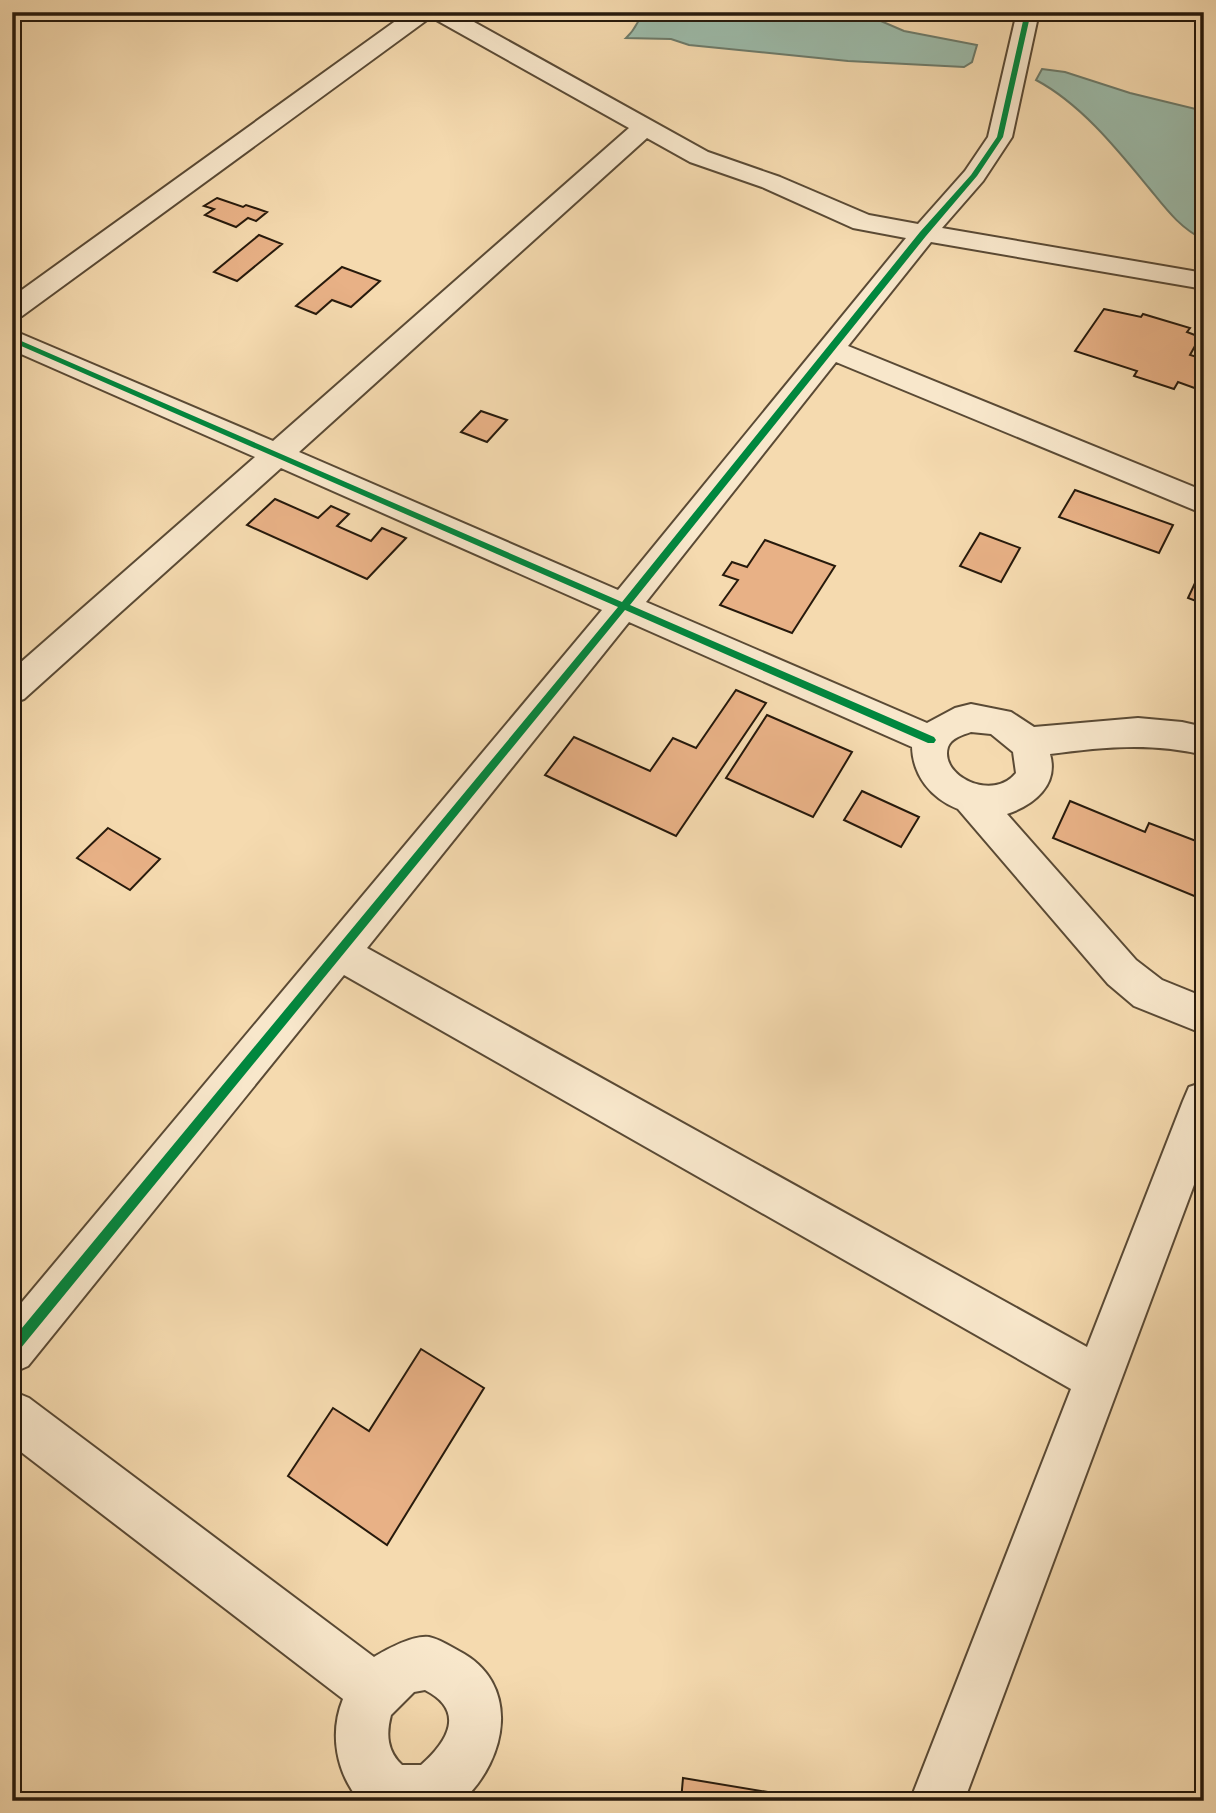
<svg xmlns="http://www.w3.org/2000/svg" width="1216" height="1813" font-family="'IM FELL DW Pica',serif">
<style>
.water{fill:#9cbbaa;stroke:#6d7b6b;stroke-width:2}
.building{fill:#e8b186;stroke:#271a0c;stroke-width:2}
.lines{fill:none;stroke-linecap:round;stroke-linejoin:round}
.minor-casing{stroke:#5a4a35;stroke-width:4}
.minor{fill:#f8e7cb;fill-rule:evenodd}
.cycleway-casing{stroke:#f8e7cb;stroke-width:5}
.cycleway{fill:#00873e;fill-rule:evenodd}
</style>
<rect width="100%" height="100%" fill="#f5daaf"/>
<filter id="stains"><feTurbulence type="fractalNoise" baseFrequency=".00286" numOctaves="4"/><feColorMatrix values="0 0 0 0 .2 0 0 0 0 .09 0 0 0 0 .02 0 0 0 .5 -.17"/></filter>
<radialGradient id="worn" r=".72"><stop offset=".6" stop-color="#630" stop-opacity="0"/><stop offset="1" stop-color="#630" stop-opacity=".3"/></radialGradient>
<path class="water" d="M645 12H860L904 31 977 45 972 62 964 67 848 61 689 45 671 39 626 38C638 27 636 21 645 12Z
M1042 69 1065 72 1130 93 1204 111V240C1179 227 1167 210 1149 188 1117 149 1081 104 1036 80Z"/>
<path class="building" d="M217 198 243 207 246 205 267 212 256 221 248 218 236 227 205 215 214 209 204 206Z
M259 235 282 244 237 281 214 272Z
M342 267 380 281 351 307 332 300 316 314 296 306Z
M1104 309 1141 317 1143 314 1190 328 1187 332 1200 337 1190 355 1204 359V383L1200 390 1178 382 1174 389 1134 376 1137 371 1075 351Z
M481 411 507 420 487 442 461 432Z
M1075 490 1173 525 1159 553 1059 517Z
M275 499 318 518 331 506 349 514 337 526 371 541 382 528 406 538 367 579 247 525Z
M980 533 1020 548 1001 582 960 566Z
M765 540 835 566 792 633 720 605 738 580 723 575 732 562 747 567Z
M1202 568 1204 569V604L1188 598Z
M736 690 766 703 676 836 545 775 574 737 650 771 673 738 696 748Z
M767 715 852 752 813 817 726 778Z
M862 791 919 817 901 847 844 820Z
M1070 801 1145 832 1149 823 1204 844V900L1053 838Z
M108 828 160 859 130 890 77 858Z
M421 1349 484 1388 387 1545 288 1476 333 1408 369 1431Z
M683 1778 822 1801H681Z"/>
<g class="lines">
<defs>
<path id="minor" d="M408 12H456L708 152 780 177 869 215 918 224 965 171 988 137 1017 12H1039L1012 137 983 181 942 228 1204 273V289L931 242 848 346 1204 491V514L836 362 646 602 927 723 955 708 971 704 1011 712 1034 727 1138 718 1182 722 1204 727V755C1152 742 1102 747 1050 754 1059 785 1034 805 1007 814L1136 960 1162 980 1204 997V1034L1134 1006 1108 984 958 809C931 798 913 776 912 747L629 622 367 948 1087 1347 1183 1101 1189 1087 1204 1082V1158L964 1801H910L1071 1389 344 975 28 1366 12 1373V1314L602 610 281 468 24 699 12 703V670L255 457 12 350V330L273 441 629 128 431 17 22 316 12 318V297ZM647 138 690 162 762 187 853 228 906 238 618 590 299 452ZM971 732 991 734 1013 752 1016 773C993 802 939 776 948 747 951 738 963 735 971 732Z
M12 1391 29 1398 374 1657C387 1649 413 1635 429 1637 439 1639 450 1646 459 1651 521 1683 508 1759 462 1801H360C336 1773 329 1733 343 1699L12 1445ZM425 1690C466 1711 448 1741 421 1765H402C387 1751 386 1734 391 1715L414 1692Z"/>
</defs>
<use href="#minor" class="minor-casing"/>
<use href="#minor" class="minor"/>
<defs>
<path id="cycleway" d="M1025 12H1031L1003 137 977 176 926 236 630 605 934 737 936 740 934 743H928L625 610 16 1354 12 1356V1340L618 607 12 342V337L622 602 920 232 971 175 997 137Z"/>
</defs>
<use href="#cycleway" class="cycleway-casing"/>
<use href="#cycleway" class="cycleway"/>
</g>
<rect width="1216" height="1813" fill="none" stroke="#f5daaf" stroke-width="42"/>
<rect x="14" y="14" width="1188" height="1785" fill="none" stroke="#271a0c" stroke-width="3.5"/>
<rect x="21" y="21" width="1174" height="1771" fill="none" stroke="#271a0c" stroke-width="2"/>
<rect width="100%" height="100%" filter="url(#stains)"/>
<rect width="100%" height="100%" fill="url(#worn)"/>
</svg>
